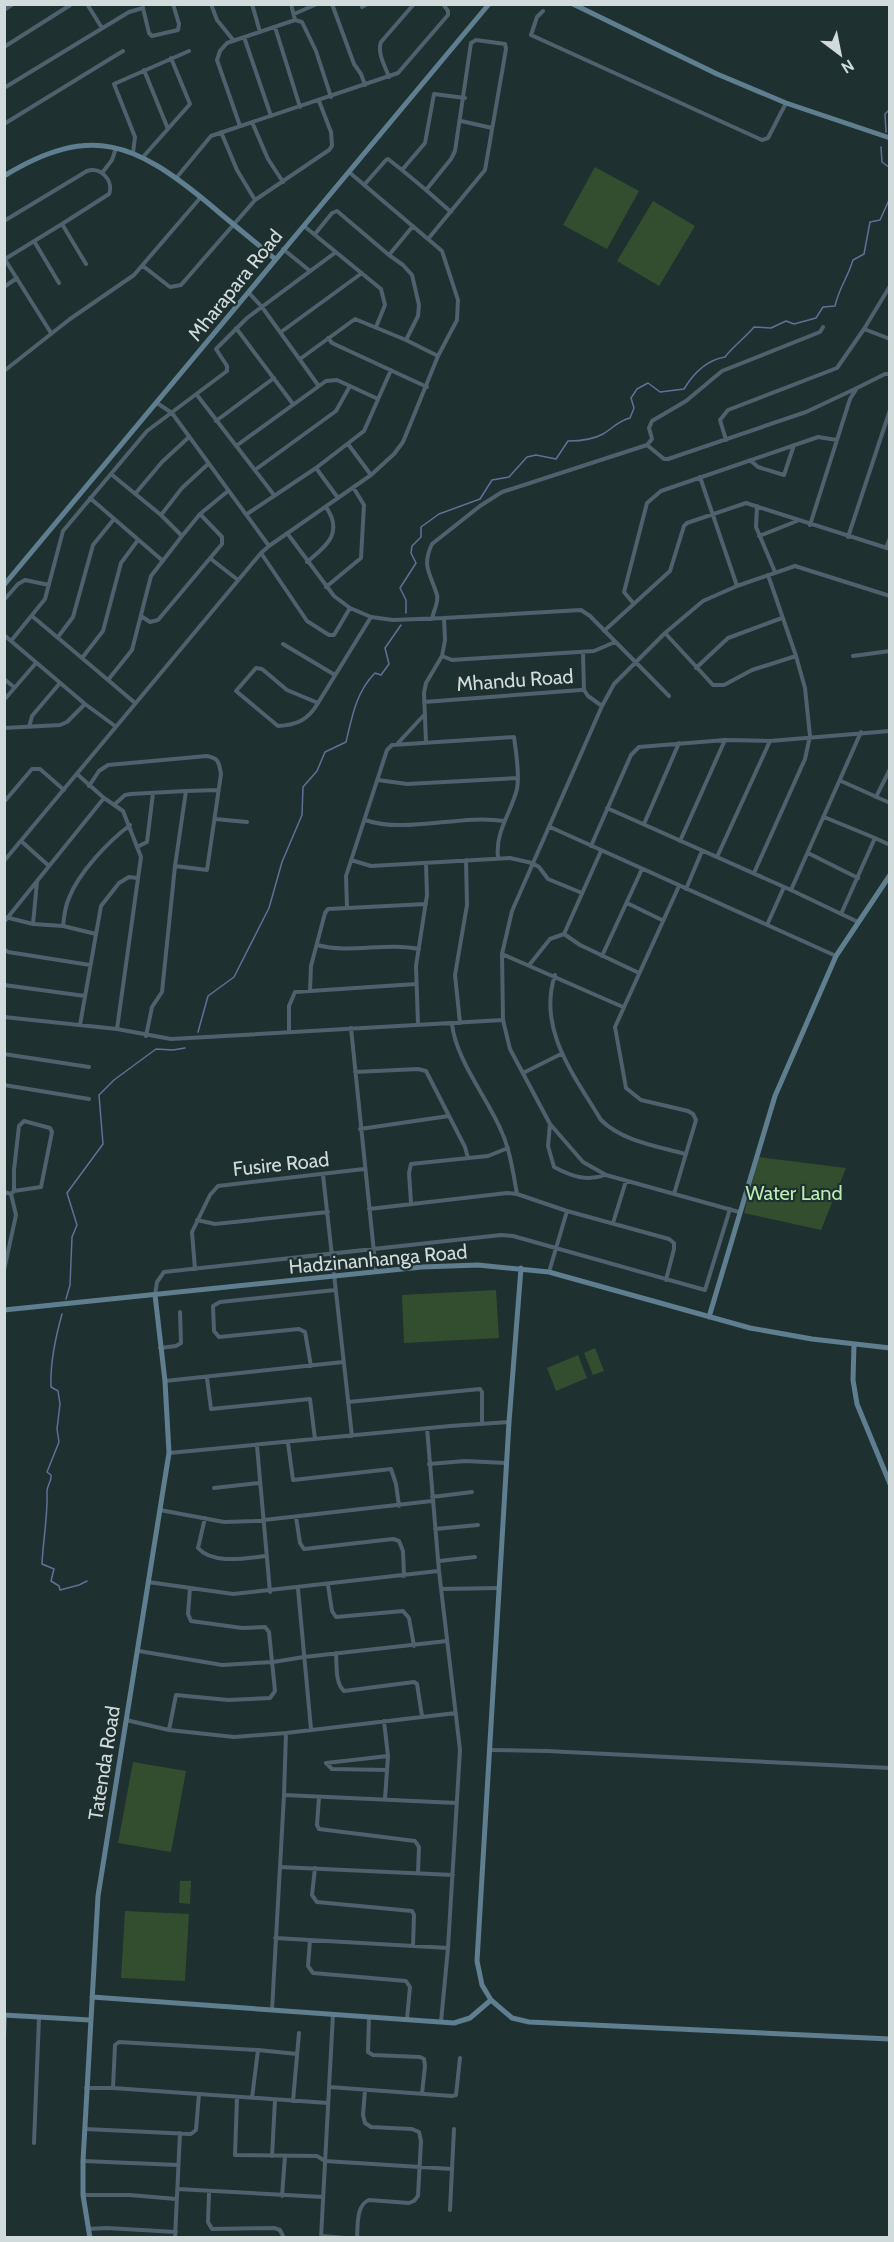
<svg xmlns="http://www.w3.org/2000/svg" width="894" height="2242" font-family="Cabin,sans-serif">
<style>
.green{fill:#334e2e}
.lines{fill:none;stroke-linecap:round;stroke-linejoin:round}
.stream{stroke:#5f7198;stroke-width:1.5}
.street{stroke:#4e616c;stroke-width:4}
.secondary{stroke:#5f7e8f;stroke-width:5}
.labels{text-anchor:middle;stroke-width:4.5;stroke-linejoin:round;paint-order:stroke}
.street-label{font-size:20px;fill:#d1dbdc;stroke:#1f3031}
.park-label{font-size:20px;fill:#bceeb2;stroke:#1f3031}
</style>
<rect width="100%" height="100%" fill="#1f3031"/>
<path class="green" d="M595 167 639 191 607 249 563 225Z
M653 201 695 226 659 286 617 261Z
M759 1157 846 1168 821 1230 744 1213Z
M496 1290 499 1338 404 1343 402 1295Z
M595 1348 604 1371 593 1375 584 1353Z
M578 1355 587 1378 556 1391 547 1368Z
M133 1762 186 1771 171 1852 118 1843Z
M180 1881H191L190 1904 179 1903Z
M125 1911 189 1914 185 1981 121 1978Z"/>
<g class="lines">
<path class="stream" d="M886 132 885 114 890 109
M881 147 882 162 890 168
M406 613V600L400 588 416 563 411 553 412 546 421 537V527L439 514 480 499 492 480 509 477 527 457 536 455 556 459 568 441C579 441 594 439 603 434 613 428 618 421 630 418L634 408 631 398 637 389 648 383 660 392 684 389C693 374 707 360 725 357 733 346 745 338 754 327L771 328 786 321 794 324 816 318 823 307 835 306C839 288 848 277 853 260L864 254 870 222 880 220 890 198
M198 1032 208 996 234 977 269 908 282 862 302 815 303 787 317 771 325 752 346 742C352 717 356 692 375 673L381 675 389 664 385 648 401 625
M66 1299 70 1285 72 1237 77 1225 67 1193 103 1144 99 1095 114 1080 156 1049 173 1050 185 1048
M62 1314C55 1339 50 1362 51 1387L58 1391 60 1404 57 1429 59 1442 47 1472 51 1475C52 1482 46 1486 47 1493 48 1514 43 1541 42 1564L54 1569 51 1581 59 1586 60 1590 79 1585 87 1581"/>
<path class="street" d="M87 4 102 28
M142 4 149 33 152 36 178 30 179 24 173 4
M211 4 217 20 234 41
M252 4 260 32
M291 4 295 20
M332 4 354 64 361 74 365 85
M362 7 367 4
M4 10 13 4
M543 11 537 17 531 35 762 140 768 138 786 103
M294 14 317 4
M275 27 300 107
M244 37 271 116
M4 47 72 4
M144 70 168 129
M389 77C385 66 377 53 381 42L414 4
M4 88 129 12 143 8
M461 121 492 128
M252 122 268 159 283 182
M4 124 123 51
M240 126 217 60 220 51 227 43 295 20 302 22 316 51 331 97
M221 132 237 170 255 200
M133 153 135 137 114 84 189 51
M143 157 190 104 171 58
M102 173 112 160 116 148
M177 177 211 136 398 73 448 15V11L443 4
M364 185 386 160 388 159 402 170
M426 190 402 170 425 143 434 94 465 98
M4 221 87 171C101 166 114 181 109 194L62 224
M304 226 381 289 385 305 376 327
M413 226 389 255 403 265 412 275 419 305 418 316 406 340 438 356
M315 234 332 213 337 211 389 255
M428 239 485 170 506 49 505 44 476 40 471 43 455 151 451 159 426 190 451 212
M34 241 59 283
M283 249 310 271
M4 258 51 333
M5 259 62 224 86 264
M143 266 170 287 181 285 255 200 329 150 332 146 331 132 319 101
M4 287 17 278
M249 293 262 307 318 385
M236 328 293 404
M864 329 890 339
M281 332 362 273
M328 338 332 343 427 387
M300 359 355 319 406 340
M4 371 70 319 134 275 201 197
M197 395 274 495
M157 403 172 413 269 546
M216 421 274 378
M726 440 720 420 728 410 837 368 864 329 890 286
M348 444 371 475
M647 445 652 439 649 428 652 421 686 401 722 371 820 332 823 327
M236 446 326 381 337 380 378 399
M750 460 758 467 784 475 794 445
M316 468 338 498
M255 470 336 411 350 386
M700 477 737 586
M135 494 162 462 189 437
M90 498 163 561
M757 506 756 527 775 572
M247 514 316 468 364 431 391 370
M161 515 182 488 208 464
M810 525 850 399 857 388 885 374H890
M287 533 334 596 350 608 371 617 393 620 444 618 581 610 590 616 669 696
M182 536 200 514 228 491
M759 536 797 521
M848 537 890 410
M886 548 890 538
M261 553 307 621 329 635H334L350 608
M211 559 238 580
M307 562C326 546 344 533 326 507
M326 587 361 558 364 505 353 487
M4 600 18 584 25 580 49 585
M634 604 624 592 647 503 661 491 818 437 837 440
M32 616 108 680 132 650 151 576 182 536 161 515 111 474
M141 616 150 622 158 620 222 544V537L200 514
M432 619C433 612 439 602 437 595 431 574 421 567 432 544L480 506 502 492 647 445 664 459H668L806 412 857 388
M604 631 670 571 684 526 687 523 746 503 890 549
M665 633 713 685H724L752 670 796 656
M4 635 11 641
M58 637 73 617 93 545 114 519
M283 644 335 675
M583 652 584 690
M442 656 452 660 594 651 615 642
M853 656 890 651
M82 658 103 631 121 563 138 540
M696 668 728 638 782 618
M4 679 14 687
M108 680 135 703
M4 700 36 663
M424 702 581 690H584L588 696 602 706
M318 703 287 690 262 669 256 668 236 691 278 726C297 725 308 720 318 703L371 617
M115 726 85 704 11 641 45 599 63 531 147 431 227 371V366L216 349 247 318 336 252
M29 727 32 716 60 683
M4 728 60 725 67 722 85 704
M426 742 424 693 426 683 442 656 445 640 444 618
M398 743 425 714
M77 774 104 798 123 811 141 857 117 1029
M378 780 407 784 518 778
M841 781 890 803
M89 786 99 771 108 765 207 756C219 758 219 763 221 774L207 870 175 866 186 791 218 790
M876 797 890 769
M4 802 32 769H40L64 790
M115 804 125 795 131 794 186 791
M607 808 791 890 858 922
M824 817 875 838 841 914
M215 819 247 822
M365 820C406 834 460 814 504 821
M644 824 679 743
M550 827 836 956
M875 838 890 845
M21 841 49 866
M680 841 725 740
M591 846 631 755 639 747 725 740 770 741 890 731
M137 847 147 842 153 793
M808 853 858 878
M717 857 770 741
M351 860 371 866 510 858 532 863 539 867 548 879 582 893
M4 861 261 553 269 546 371 475 394 454 403 442 438 356 457 320 458 300 442 251 349 172
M754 873 805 759 810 736 805 688 796 656 768 575
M686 889 702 851
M791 890 861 732
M627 903 662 920
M347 907 346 876 387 750 392 745 514 737C516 753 520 773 517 789 511 813 495 832 498 857
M9 918 33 924 63 926C64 917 65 906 69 898 79 872 108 842 130 825
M4 922 104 798
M33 924 37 882
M767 925 784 887
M63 926 96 934
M564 934 601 851
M317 945C351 954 385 942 419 949
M4 949 8 952 90 965
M502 954 623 1007
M602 956 642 869
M530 964 550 939 564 934 580 945 639 973
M555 975C537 1029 574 1075 601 1120 622 1141 657 1146 685 1154
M4 985 85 996
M310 990 311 966 325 913 328 909 426 904
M4 1017 117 1029 171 1039 503 1020
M460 1023 455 975 467 905 466 860
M418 1024 416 966 427 895 426 863
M452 1024C456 1059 485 1095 500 1128 510 1149 513 1172 517 1194
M80 1025 101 906 119 883 129 877 137 878
M351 1028 376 1272
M289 1032V1006L295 992 416 984
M146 1036 152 1007 162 992 175 866
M4 1054 89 1067
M355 1072 418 1069 426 1071 465 1147 468 1158
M523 1073 561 1054
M4 1085 89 1099
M550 1124 548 1146 554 1167C571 1176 587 1182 605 1175
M360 1129 449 1116
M323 1175 352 1436
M4 1192 11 1194 16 1215 4 1270
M11 1194 14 1191 41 1187 52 1132 50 1128 24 1121 19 1126 14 1170V1191
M674 1194 696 1120 693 1114 688 1111 641 1100 626 1088 615 1027 679 886
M411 1203 409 1173 411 1164 488 1156 508 1148
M369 1209 507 1193 517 1194 567 1211 669 1239 674 1243V1249L666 1280
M739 1212 606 1175 583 1162 550 1124 510 1049 503 1020 502 954 512 911 602 706 614 684 665 633 703 601 737 586 795 566 890 596
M197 1220 215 1224 328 1212
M613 1223 626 1181
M195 1269 192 1232 210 1195 218 1186 364 1169
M549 1272 567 1211
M155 1295 157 1282 164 1272 501 1235 513 1236 705 1290 730 1209
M160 1348 176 1346 181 1343 180 1312
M311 1366 305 1332 299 1329 219 1337 214 1331 213 1306 220 1302 335 1290
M207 1378 211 1409 310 1399 315 1439
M165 1381 343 1362
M348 1402 480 1389 482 1392V1423
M427 1428 439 1571 460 1750 448 1948 441 2022
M288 1443 293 1480 391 1469 396 1484 399 1506
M257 1446 270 1592
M169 1453 450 1426 509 1422
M429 1464 465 1461 506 1463
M214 1488 259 1483
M432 1497 472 1492
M160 1510 224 1522 255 1521 432 1501
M296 1517 300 1543 304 1549 393 1539 399 1541 403 1551 404 1576
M205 1518 198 1548C213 1565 247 1558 266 1556
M435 1529 478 1525
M439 1561 475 1557
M148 1582 233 1594 438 1571
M328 1585 332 1611 336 1617 403 1611 409 1618 414 1646
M298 1589 311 1729
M441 1589 499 1588
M139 1651 222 1665 273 1662 304 1657 447 1641
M336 1653C337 1666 335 1683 344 1691L414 1682 417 1684 422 1716
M126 1720 169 1730 234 1737 286 1733 456 1713
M384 1721 388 1756 385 1799
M169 1730 176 1695 228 1700 270 1698 275 1691 269 1632 265 1627 242 1628 191 1621 188 1614 190 1588
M489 1750 547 1751 890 1768
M387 1770 332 1769 326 1763 388 1756
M284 1795 457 1803
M319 1797 317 1825 319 1829 415 1841 419 1847 418 1873
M280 1867 453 1875
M315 1868 312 1895 317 1902 412 1911 414 1915 413 1946
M275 1938 448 1948
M310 1940 308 1966 313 1973 406 1981 410 1987 407 2019
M272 2010 284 1795 286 1733
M369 2017 368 2052 373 2055 420 2057 424 2059 425 2066 422 2094
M4 2037 5 2016
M258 2050 297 2054
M329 2087 452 2096 456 2095 460 2058
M86 2088H113L328 2103
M113 2088 115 2045 119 2042 258 2050 252 2098
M237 2098 235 2155 317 2156 325 2161 452 2169
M293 2101 299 2033
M85 2129 191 2134 196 2130 199 2094
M34 2143 39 2018
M272 2156 275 2100
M83 2161 178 2165
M177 2189 323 2197
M209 2193 208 2222 212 2229 274 2228 280 2230 284 2238
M83 2195H130L176 2199
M282 2196 285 2156
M450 2210 454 2129
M88 2229 107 2228 176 2232
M322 2236 345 2238
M175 2238 180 2133
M321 2238 333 2014
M357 2238C358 2225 356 2205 369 2200L409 2203 414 2201 418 2196 421 2141 419 2132 412 2129 371 2127 365 2123 363 2115 365 2090"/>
<path class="secondary" d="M573 4 717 74 786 103 890 138
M4 176C91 123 135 143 208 203 230 222 253 240 275 259
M4 585 489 4
M521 1268 509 1422 477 1961 482 1985 491 2000 512 2018 529 2022 890 2039
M4 1310 422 1267 478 1265 549 1272 750 1328 812 1339 890 1348
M709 1317 775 1096 836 956 890 875
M854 1344 853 1380 857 1404 890 1484
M92 1997 454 2023 470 2018 491 2000
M4 2015 90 2020
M90 2238 83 2195V2161L98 1896 169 1453 165 1381 155 1295"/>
</g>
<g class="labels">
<g class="street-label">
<text transform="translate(235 285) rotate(-51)" y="7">Mharapara Road</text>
<text transform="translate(515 680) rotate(-4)" y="7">Mhandu Road</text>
<text transform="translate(281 1164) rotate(-6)" y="7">Fusire Road</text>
<text transform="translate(378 1259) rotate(-5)" y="7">Hadzinanhanga Road</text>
<text transform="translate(104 1763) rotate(-81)" y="7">Tatenda Road</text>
</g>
<g class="park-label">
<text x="794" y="1200">Water Land</text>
</g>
</g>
<rect width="894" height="2242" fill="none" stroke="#d1dbdc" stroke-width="12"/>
<g transform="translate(840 54) rotate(148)" stroke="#1f3031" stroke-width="4.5" paint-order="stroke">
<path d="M0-4.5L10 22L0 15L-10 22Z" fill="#d1dbdc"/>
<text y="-9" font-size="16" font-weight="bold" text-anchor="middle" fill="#d1dbdc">N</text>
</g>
</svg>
